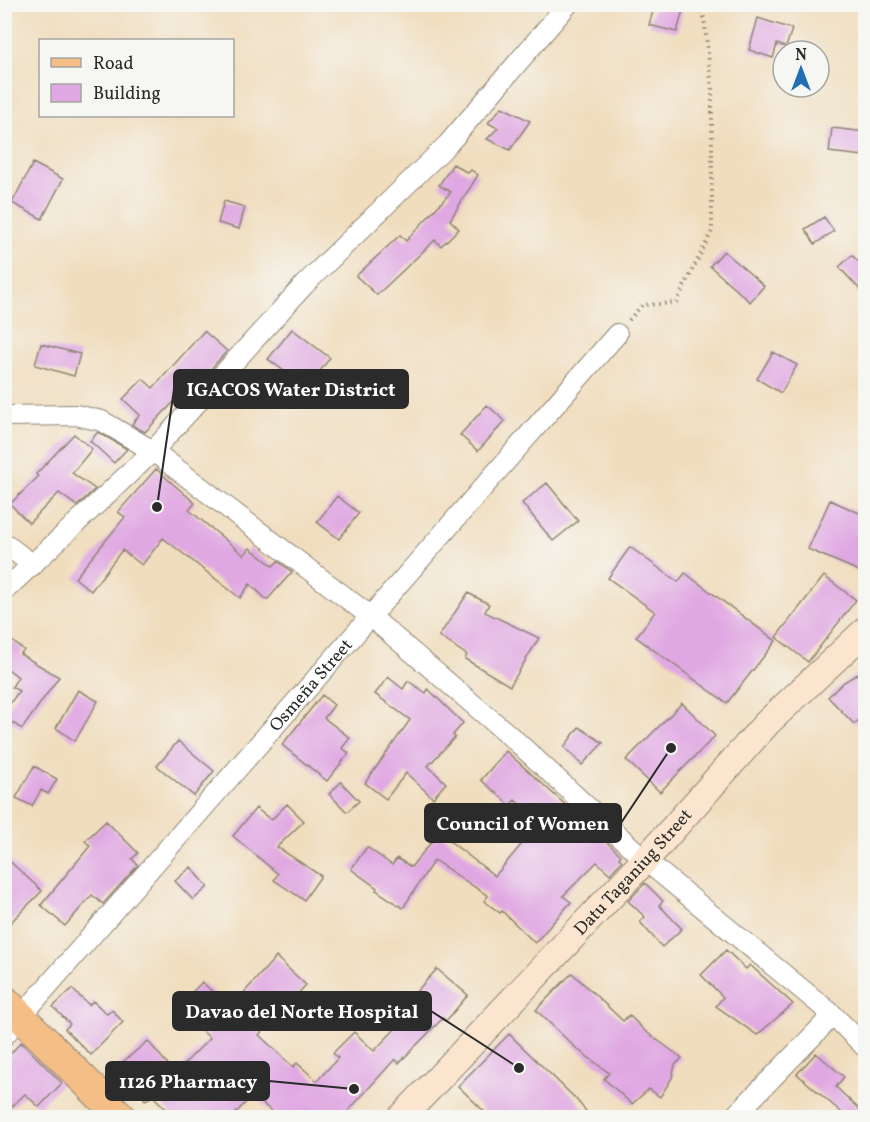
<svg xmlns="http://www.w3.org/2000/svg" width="870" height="1122" font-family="Vollkorn,serif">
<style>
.building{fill:#e0a8e2}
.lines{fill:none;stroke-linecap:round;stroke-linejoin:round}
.minor-casing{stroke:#8e8474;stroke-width:22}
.secondary-casing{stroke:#8e8474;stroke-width:29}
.primary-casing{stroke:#8e8474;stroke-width:32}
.path{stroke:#8e8474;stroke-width:4;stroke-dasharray:1.5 4.5;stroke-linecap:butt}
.minor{stroke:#fff;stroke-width:20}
.secondary{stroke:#fbe5cf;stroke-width:27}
.primary{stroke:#f6be87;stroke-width:30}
.labels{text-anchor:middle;stroke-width:4.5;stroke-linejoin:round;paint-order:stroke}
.street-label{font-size:18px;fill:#2b2b2b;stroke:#f6f6f2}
.leader{fill:none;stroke:#2b2b2b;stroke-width:2}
.callout-dot{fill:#2b2b2b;stroke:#f6f6f2;stroke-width:2}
.callout{fill:#2b2b2b;stroke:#2b2b2b;stroke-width:2}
.callout-label{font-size:20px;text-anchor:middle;font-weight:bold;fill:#fff}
</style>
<rect width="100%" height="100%" fill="#f6f6f2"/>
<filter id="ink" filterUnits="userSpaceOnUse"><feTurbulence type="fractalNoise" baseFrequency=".0167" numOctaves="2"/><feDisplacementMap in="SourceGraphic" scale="12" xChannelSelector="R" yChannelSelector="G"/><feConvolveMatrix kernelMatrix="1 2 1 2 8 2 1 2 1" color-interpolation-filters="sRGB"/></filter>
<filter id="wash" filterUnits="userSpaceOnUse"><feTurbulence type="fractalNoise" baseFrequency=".008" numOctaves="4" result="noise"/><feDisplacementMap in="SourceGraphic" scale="24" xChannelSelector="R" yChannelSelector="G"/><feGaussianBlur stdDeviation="1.35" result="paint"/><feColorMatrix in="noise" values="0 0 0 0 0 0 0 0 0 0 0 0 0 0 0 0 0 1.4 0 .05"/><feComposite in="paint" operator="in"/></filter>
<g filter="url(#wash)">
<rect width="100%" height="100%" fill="#f0ddbd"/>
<g id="blocks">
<path class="building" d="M655 4 683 10 677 32 649 25Z
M758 18 792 29 786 47 777 44 773 58 749 50Z
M502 107 530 121 510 150 487 139 498 128 488 123Z
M832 128 866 132 864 156 829 152Z
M33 163 63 179 42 219 12 203Z
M453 164 468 173 471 170 478 175 450 220 459 229 441 246 435 240 377 295 356 276 400 235 406 241 451 192 439 185Z
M224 201 245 207 239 229 218 223Z
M824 217 834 231 815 244 805 229Z
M724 251 764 286 750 302 710 266Z
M852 255 866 270V296L839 267Z
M292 329 330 358 307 388 268 359Z
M204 331 227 351 194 388 190 385 145 432 135 427 132 424 140 415 123 399 143 379 153 388Z
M41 344 80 354 74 376 35 365Z
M773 352 797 365 781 393 757 379Z
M487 405 505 421 478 451 460 435Z
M98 432 127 449 114 463 90 441Z
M74 434 92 449 72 473 95 489 77 506 59 493 29 523 10 504 38 477 36 474Z
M156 469 195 503 189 510 244 555 250 548 273 566 278 561 292 572 267 600 250 584 240 598 163 538 142 565 122 550 91 591 75 578 125 517 118 512Z
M547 483 578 521 553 541 522 503Z
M337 496 359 513 339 539 317 522Z
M830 500 866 516V574L808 549Z
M630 547 678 582 685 573 776 641 727 703 636 637 655 612 608 578Z
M824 576 856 600 808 662 776 637Z
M468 593 489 604 485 612 539 638 510 686 465 659 467 655 439 636Z
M4 635 24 650 20 654 59 677 22 729 4 717V712L19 691 12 687 18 677 8 669 4 674Z
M866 669V714L854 724 828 697 844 682Z
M388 677 403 689 408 681 426 693 428 689 463 723 453 735 455 737 428 766 446 783 433 798 406 773 386 799 365 783 410 720 375 694Z
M78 690 98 701 75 741 56 728Z
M322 695 334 705 324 718 350 738 342 748 349 753 327 781 282 745Z
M682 703 715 736 660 792 626 760Z
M579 727 603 743 582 765 564 747Z
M178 741 214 771 194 796 157 766Z
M506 751 621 855 619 858 622 861 610 874 597 862 563 896 571 902 535 943 502 911 500 913 484 901 488 896 434 860 403 908 376 890 377 888 351 869 367 847 392 865 397 858 411 867 439 833 495 876 521 845 536 820 515 800 510 805 481 780Z
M34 766 57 779 48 794 41 790 32 806 16 798Z
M341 782 359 801 347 812 329 794Z
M287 804 304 821 277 847 321 876 304 900 274 880 278 874 233 836 256 808 271 820Z
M106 821 138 853 132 859 138 865 103 904 92 895 65 926 41 905 90 846 85 841Z
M4 856 42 891 4 929Z
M191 867 208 887 193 900 175 881Z
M645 883 663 901 659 905 682 929 662 947 640 922 645 917 628 901Z
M726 950 746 969 750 965 793 1004 757 1035 716 1006 723 997 701 975Z
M276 957 306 985 259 1035 293 1067 297 1063 317 1081 338 1058 333 1053 354 1032 374 1051 422 1001 414 994 437 969 468 995 446 1021 443 1018 399 1063 395 1059 342 1118H279L253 1095 231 1118H175L153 1096 145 1100 133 1081 121 1092 107 1075 148 1041 175 1073 210 1038 177 1008 202 982 230 1008Z
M572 973 623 1021 629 1015 645 1031 682 1058 675 1065 672 1078 660 1097 649 1089 632 1104 604 1079 609 1073 577 1049 536 1010Z
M72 989 89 1005 93 1001 107 1014 112 1010 123 1022 91 1055 65 1029 70 1024 53 1007Z
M509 1034 574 1097 592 1118H491L458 1086Z
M21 1042 62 1083 39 1107 25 1094 4 1114V1061Z
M816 1053 844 1077 836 1087 862 1112 857 1118H848L797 1074Z"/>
</g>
</g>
<g filter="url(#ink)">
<use href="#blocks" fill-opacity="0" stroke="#8e8474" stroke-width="1.5"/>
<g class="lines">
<defs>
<g id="minor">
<path d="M4 416 76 415 102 421 153 451 370 616 517 742 645 860 833 1015 866 1048"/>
<path d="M4 543 33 565"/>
<path d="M4 591 153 451 305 284 448 144 568 4"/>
<path id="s1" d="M4 1036 617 334"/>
<path d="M733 1118 833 1015"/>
</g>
<g id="secondary">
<path id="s2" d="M401 1118 645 860 767 723 866 630"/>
</g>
<path id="primary" d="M4 1000 122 1118"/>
</defs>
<use href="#minor" class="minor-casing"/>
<use href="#secondary" class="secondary-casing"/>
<use href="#primary" class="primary-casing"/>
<path class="path" d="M629 320 642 305 676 303 712 231V88L704 18 698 4"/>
<use href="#minor" class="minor"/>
<use href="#secondary" class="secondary"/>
<use href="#primary" class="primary"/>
</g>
</g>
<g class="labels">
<g class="street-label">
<text dy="6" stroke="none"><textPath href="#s1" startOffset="466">Osmeña Street</textPath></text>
<text dy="6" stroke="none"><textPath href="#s2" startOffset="338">Datu Taganiug Street</textPath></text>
</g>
</g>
<path class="leader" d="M157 507L174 389M671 748L621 823M519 1068L431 1011M354 1089L269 1081"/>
<g class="callout-dot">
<circle cx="157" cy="507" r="6"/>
<circle cx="671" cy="748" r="6"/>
<circle cx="519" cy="1068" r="6"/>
<circle cx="354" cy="1089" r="6"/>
</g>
<g class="callout">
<rect x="174" y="370" width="234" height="38" rx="6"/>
<rect x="425" y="804" width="196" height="38" rx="6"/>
<rect x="173" y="992" width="258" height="38" rx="6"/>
<rect x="106" y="1062" width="163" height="38" rx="6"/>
</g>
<g class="callout-label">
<text x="291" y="396">IGACOS Water District</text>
<text x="523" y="830">Council of Women</text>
<text x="302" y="1018">Davao del Norte Hospital</text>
<text x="188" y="1088">1126 Pharmacy</text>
</g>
<rect width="870" height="1122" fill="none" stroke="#f6f6f2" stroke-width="24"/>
<rect x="39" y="39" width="195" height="78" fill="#f6f6f2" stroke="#a5a5a2" stroke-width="1.5"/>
<rect x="51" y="58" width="30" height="9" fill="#f6be87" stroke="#a5a5a2" stroke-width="1.5"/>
<text x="93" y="69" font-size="18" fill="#2b2b2b">Road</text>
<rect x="51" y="84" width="30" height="18" fill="#e0a8e2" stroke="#a5a5a2" stroke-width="1.5"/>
<text x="93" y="99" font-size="18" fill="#2b2b2b">Building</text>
<g transform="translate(801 69)"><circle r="28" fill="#f6f6f2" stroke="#a5a5a2" stroke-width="1.5"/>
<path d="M0-4.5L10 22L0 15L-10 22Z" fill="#1f6fb2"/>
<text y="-9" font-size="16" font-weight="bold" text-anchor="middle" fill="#2b2b2b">N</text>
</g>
</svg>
